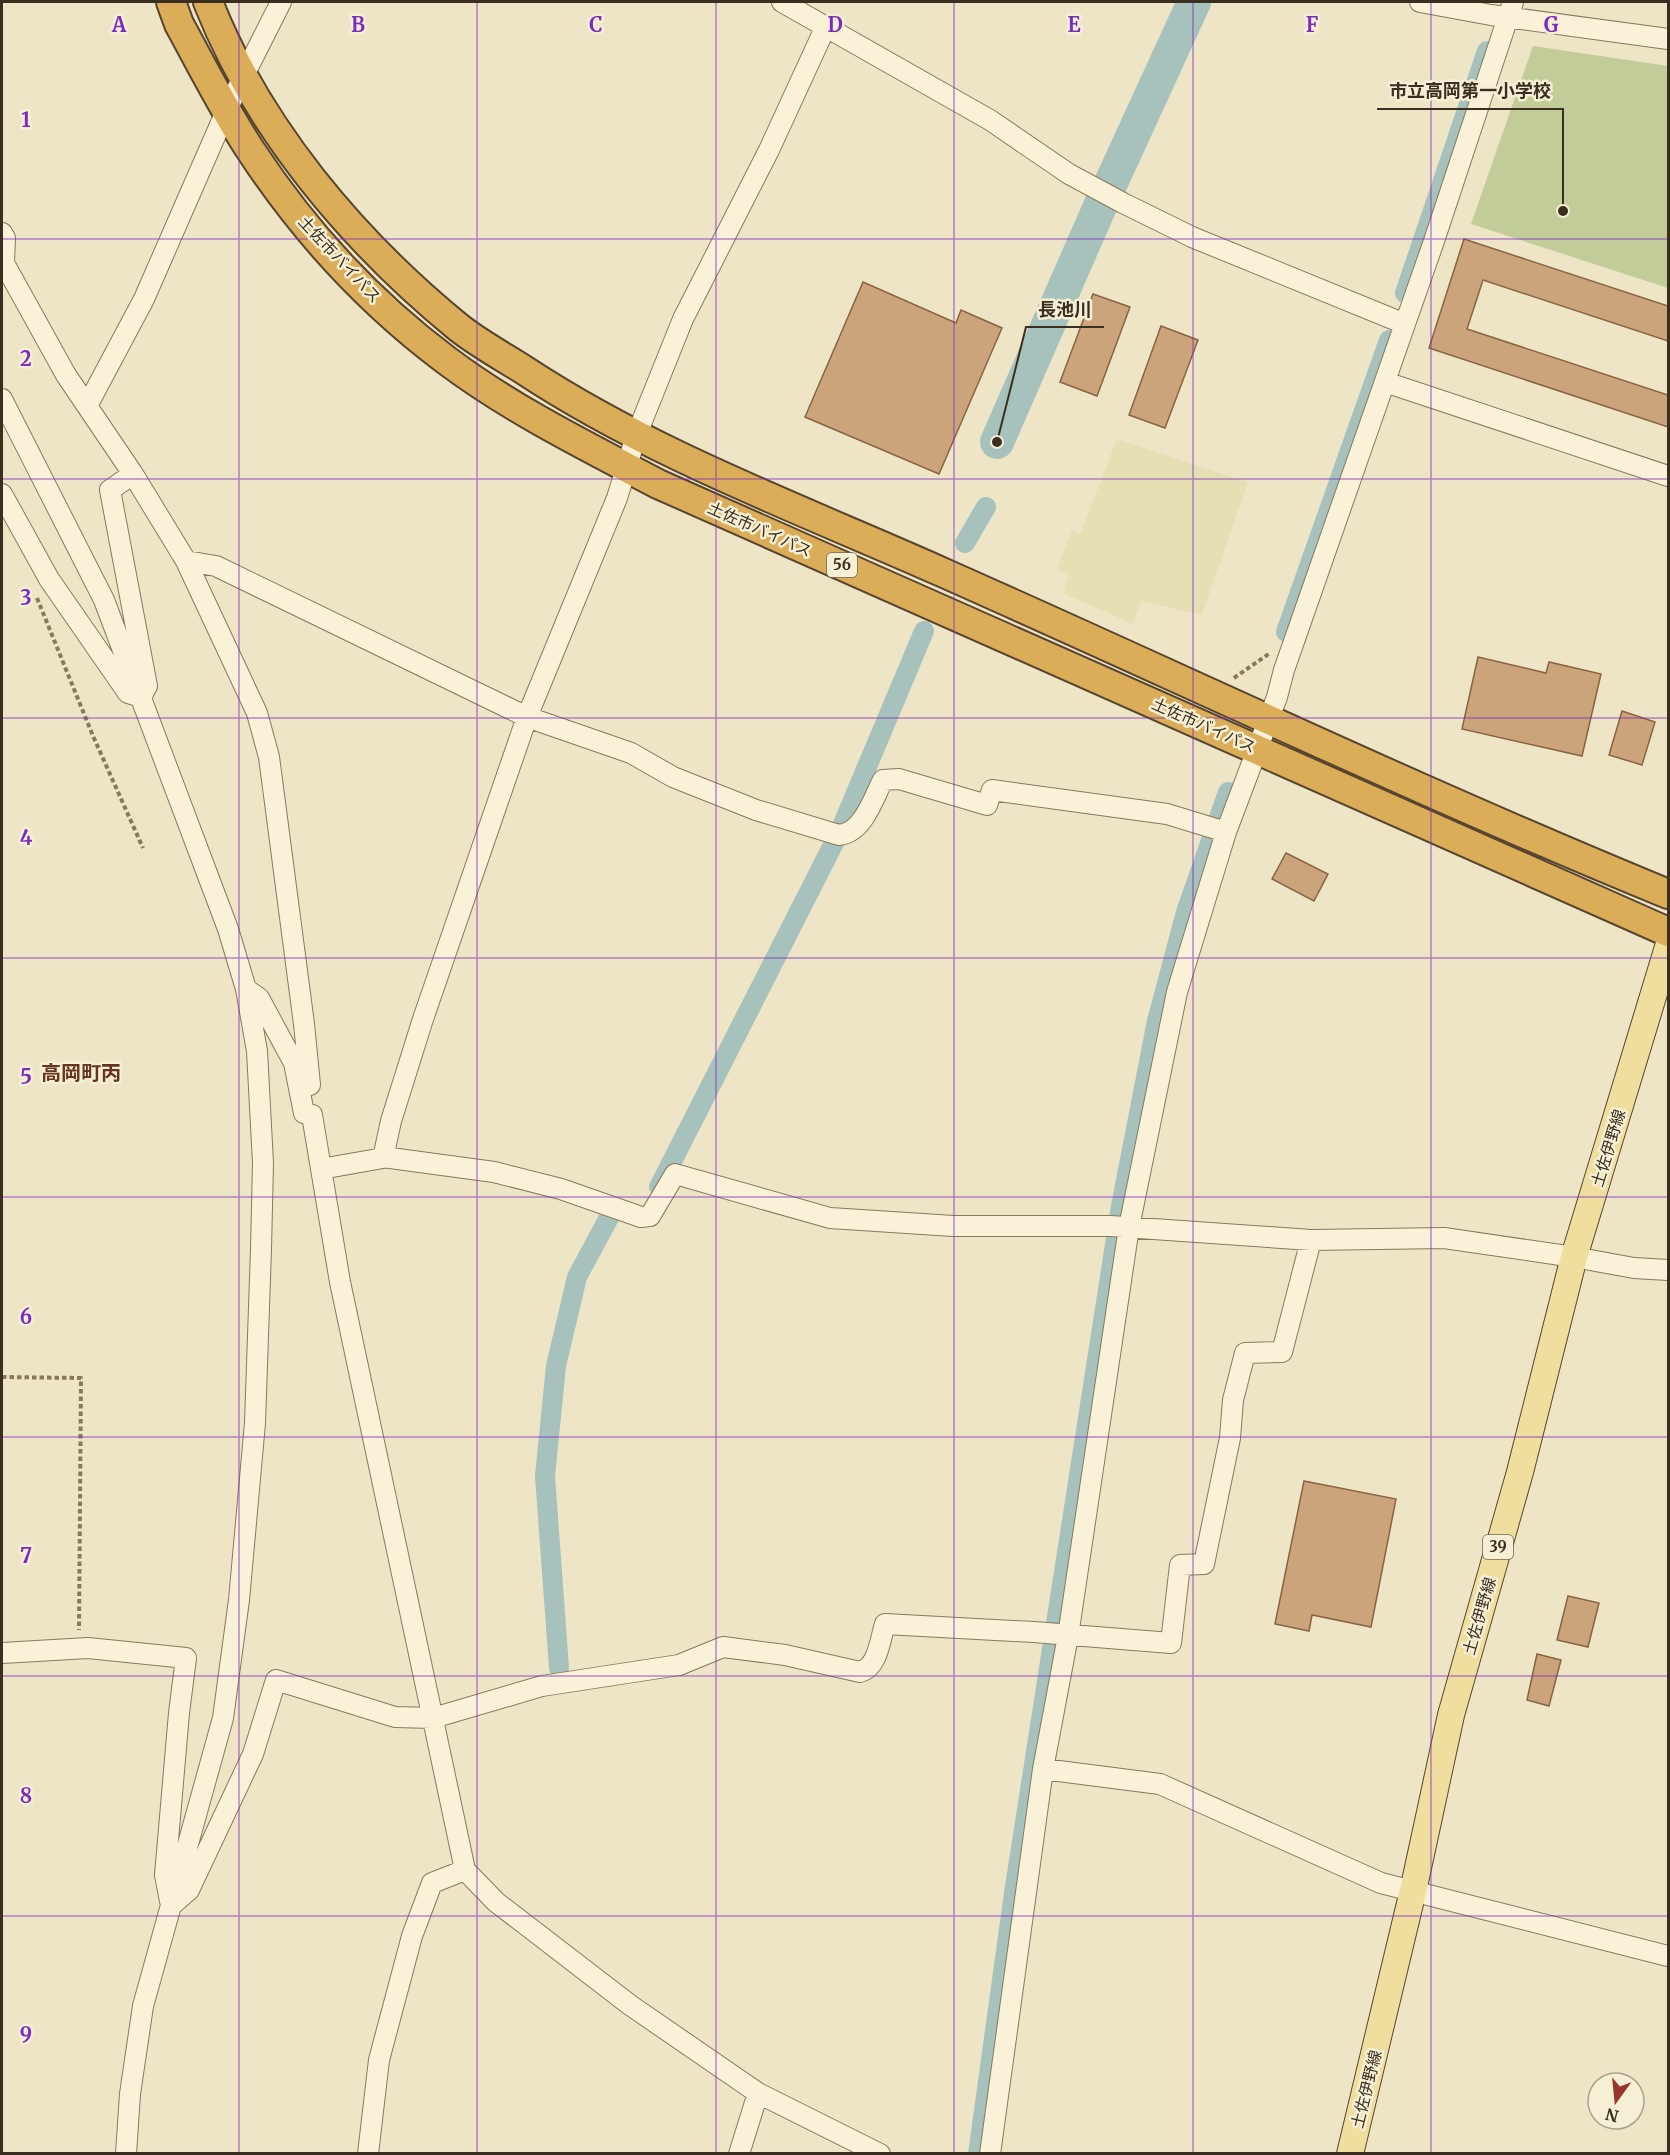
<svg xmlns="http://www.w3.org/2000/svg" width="1670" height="2155" font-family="Merriweather,'Noto Sans JP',serif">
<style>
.farmland{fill:#e4e0b3}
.green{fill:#c2cc99}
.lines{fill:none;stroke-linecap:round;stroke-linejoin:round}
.canal{stroke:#a7c1bc;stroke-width:20}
.river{stroke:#a7c1bc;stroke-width:34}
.building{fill:#cca47c;stroke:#886442;stroke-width:1.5}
.minor-casing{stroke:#89785c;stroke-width:22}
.major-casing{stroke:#574530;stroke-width:28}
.highway-casing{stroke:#574530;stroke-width:32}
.path{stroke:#89785c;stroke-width:4;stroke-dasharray:4.5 3;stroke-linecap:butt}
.minor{stroke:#f9f2d9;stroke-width:20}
.major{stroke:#f0de9e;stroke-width:26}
.highway{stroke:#dcad58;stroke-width:28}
.grid{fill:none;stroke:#7b2cbf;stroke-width:1.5;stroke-opacity:0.55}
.labels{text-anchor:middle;stroke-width:5;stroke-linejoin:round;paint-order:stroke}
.shield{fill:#f5efd5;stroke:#716856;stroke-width:1.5}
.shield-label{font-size:15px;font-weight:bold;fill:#392e1f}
.street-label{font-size:16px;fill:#392e1f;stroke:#f5efd5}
.quarter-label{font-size:20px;font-weight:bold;fill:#66341f;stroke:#f5efd5}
.grid-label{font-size:20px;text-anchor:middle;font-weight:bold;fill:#7b2cbf;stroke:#f5efd5;stroke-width:5;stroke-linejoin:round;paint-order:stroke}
.leader{fill:none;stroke:#392e1f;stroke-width:2}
.callout-dot{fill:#392e1f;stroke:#f5efd5;stroke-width:2}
.callout-label{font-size:18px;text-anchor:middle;font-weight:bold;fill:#392e1f;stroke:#f5efd5;stroke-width:5;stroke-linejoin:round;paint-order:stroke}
</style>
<rect width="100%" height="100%" fill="#eee5c6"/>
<path class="farmland" d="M1117 439 1248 482 1202 615 1141 601 1133 624 1063 593 1068 576 1057 569 1072 531 1080 534Z"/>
<path class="green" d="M1533 46 1668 66V288L1471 224Z"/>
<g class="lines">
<path class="canal" d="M1405 293 1487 51
M965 543 986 507
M1286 632 1389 340
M840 831 924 631
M659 1187 836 839
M559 1668 545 1476 556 1366 577 1277 612 1212
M978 2154 1014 1893 1121 1206 1157 1021 1186 912 1228 792"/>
<path class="river" d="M1110 185 1194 2
M997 442 1101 204"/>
</g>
<path class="building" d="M1464 239 1668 306V341L1483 280 1467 329 1668 395V427L1429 348Z
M863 282 956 323 961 310 1002 328 939 474 805 417Z
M1093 294 1130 307 1097 396 1060 382Z
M1161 326 1198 340 1165 428 1129 415Z
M1478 657 1546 673 1549 662 1601 674 1582 756 1462 729Z
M1622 711 1655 722 1642 765 1609 755Z
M1286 853 1328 874 1314 901 1272 879Z
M1304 1481 1396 1499 1371 1627 1312 1615 1309 1631 1275 1624Z
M1568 1596 1599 1603 1588 1647 1557 1640Z
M1537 1654 1561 1660 1549 1706 1527 1700Z"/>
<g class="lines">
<defs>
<path id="minor" d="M782 2 990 120 1069 174 1123 203 1192 237 1405 324
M1420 2 1491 15 1668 39
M2 233 5 238 4 263 66 375 133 474 186 561 257 713 269 757 304 1024 310 1085
M1385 382 1668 476
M2 399 104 600 228 929 246 989 257 1051 263 1163 261 1249 255 1423 239 1600 223 1718 143 2006 130 2094 126 2154
M87 406 144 299 227 109 281 2
M2 494 49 579 128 693 141 697 147 686 110 490 133 474
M186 561 216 566 527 717 631 753 673 777 756 810 839 835C863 833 873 799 883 780L899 779 987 805 992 790 1167 814 1226 832
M246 989 259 998 294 1063 304 1113 312 1115 340 1282 465 1870 496 1902 630 2005 758 2093 880 2154
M383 1157 494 1172 561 1189 641 1217 650 1216 675 1174 830 1218 953 1226H1110L1311 1240 1444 1238 1574 1257 1634 1268 1668 1270
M321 1169 383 1158 391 1121 423 1019 527 717 617 498 636 436 683 319 769 150 826 26
M2 1653 88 1648 186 1658 179 1713 165 1875 170 1901
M1043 1769 1160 1784 1381 1883 1668 1956
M173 1904 189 1890 253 1754 276 1680 395 1717 433 1718 542 1686 679 1665 723 1647 785 1655 860 1672C878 1667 880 1640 885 1624L1034 1632 1171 1643 1180 1565 1204 1564 1230 1438 1233 1400 1245 1353 1282 1352 1311 1240
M368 2154 379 2060 412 1936 432 1883 465 1870
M739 2154 758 2093
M990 2154 1043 1769 1068 1636 1129 1227 1177 992 1226 832 1277 697 1284 670 1434 241 1513 2"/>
<path id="major" d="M1350 2154 1413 1891 1451 1715 1520 1472 1574 1257 1668 947"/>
<path id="highway" d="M171 2 179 24C202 66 224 110 251 151 303 230 370 303 446 360 511 409 586 446 658 484L1668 932
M208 2C258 129 353 241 458 327 478 343 502 356 524 370 653 455 803 510 944 573 1185 680 1424 794 1668 894"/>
</defs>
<use href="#minor" class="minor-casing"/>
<use href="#major" class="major-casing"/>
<use href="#highway" class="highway-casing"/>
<path class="path" d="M37 598 93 736 143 848
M1234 678 1270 653
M2 1377 81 1378 79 1630"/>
<use href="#minor" class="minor"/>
<use href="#major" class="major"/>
<use href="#highway" class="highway"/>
</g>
<path class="grid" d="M239 2V2154M477 2V2154M716 2V2154M954 2V2154M1193 2V2154M1431 2V2154M2 239H1668M2 479H1668M2 718H1668M2 958H1668M2 1197H1668M2 1437H1668M2 1676H1668M2 1916H1668"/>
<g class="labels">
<g class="shield">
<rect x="827" y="553" width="30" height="24" rx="4.5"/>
<rect x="1483" y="1535" width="30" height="24" rx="4.5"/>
</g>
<g class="shield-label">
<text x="842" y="570">56</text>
<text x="1498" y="1552">39</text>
</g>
<g class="street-label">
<text transform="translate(340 259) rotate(47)" y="6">土佐市バイパス</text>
<text transform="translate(760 529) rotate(24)" y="6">土佐市バイパス</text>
<text transform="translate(1204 725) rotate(24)" y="6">土佐市バイパス</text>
<text transform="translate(1608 1148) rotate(-73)" y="6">土佐伊野線</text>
<text transform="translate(1479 1616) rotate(-74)" y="6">土佐伊野線</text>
<text transform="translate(1366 2089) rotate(-76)" y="6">土佐伊野線</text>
</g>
<g class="quarter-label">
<text x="81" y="1080">高岡町丙</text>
</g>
</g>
<g class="grid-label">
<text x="119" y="32">A</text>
<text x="358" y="32">B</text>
<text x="596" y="32">C</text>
<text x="835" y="32">D</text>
<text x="1074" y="32">E</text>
<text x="1312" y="32">F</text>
<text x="1551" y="32">G</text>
<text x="26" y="127">1</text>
<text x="26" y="366">2</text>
<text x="26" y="605">3</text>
<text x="26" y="845">4</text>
<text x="26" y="1084">5</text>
<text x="26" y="1324">6</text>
<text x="26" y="1563">7</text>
<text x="26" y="1803">8</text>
<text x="26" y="2042">9</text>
</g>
<path class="leader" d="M1563 211L1563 109H1377M997 442L1026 327H1104"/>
<g class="callout-dot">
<circle cx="1563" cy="211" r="6"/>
<circle cx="997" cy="442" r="6"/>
</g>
<g class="callout-label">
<text x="1470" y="97">市立高岡第一小学校</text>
<text x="1065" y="316">長池川</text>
</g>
<rect width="1670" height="2155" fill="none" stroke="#392e1f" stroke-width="6"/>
<g transform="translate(1616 2101) rotate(195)"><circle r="28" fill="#f5efd5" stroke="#aaa28c" stroke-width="1.5"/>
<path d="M0-4.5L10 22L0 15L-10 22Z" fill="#98352c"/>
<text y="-9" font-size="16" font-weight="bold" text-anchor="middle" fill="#392e1f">N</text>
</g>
</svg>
